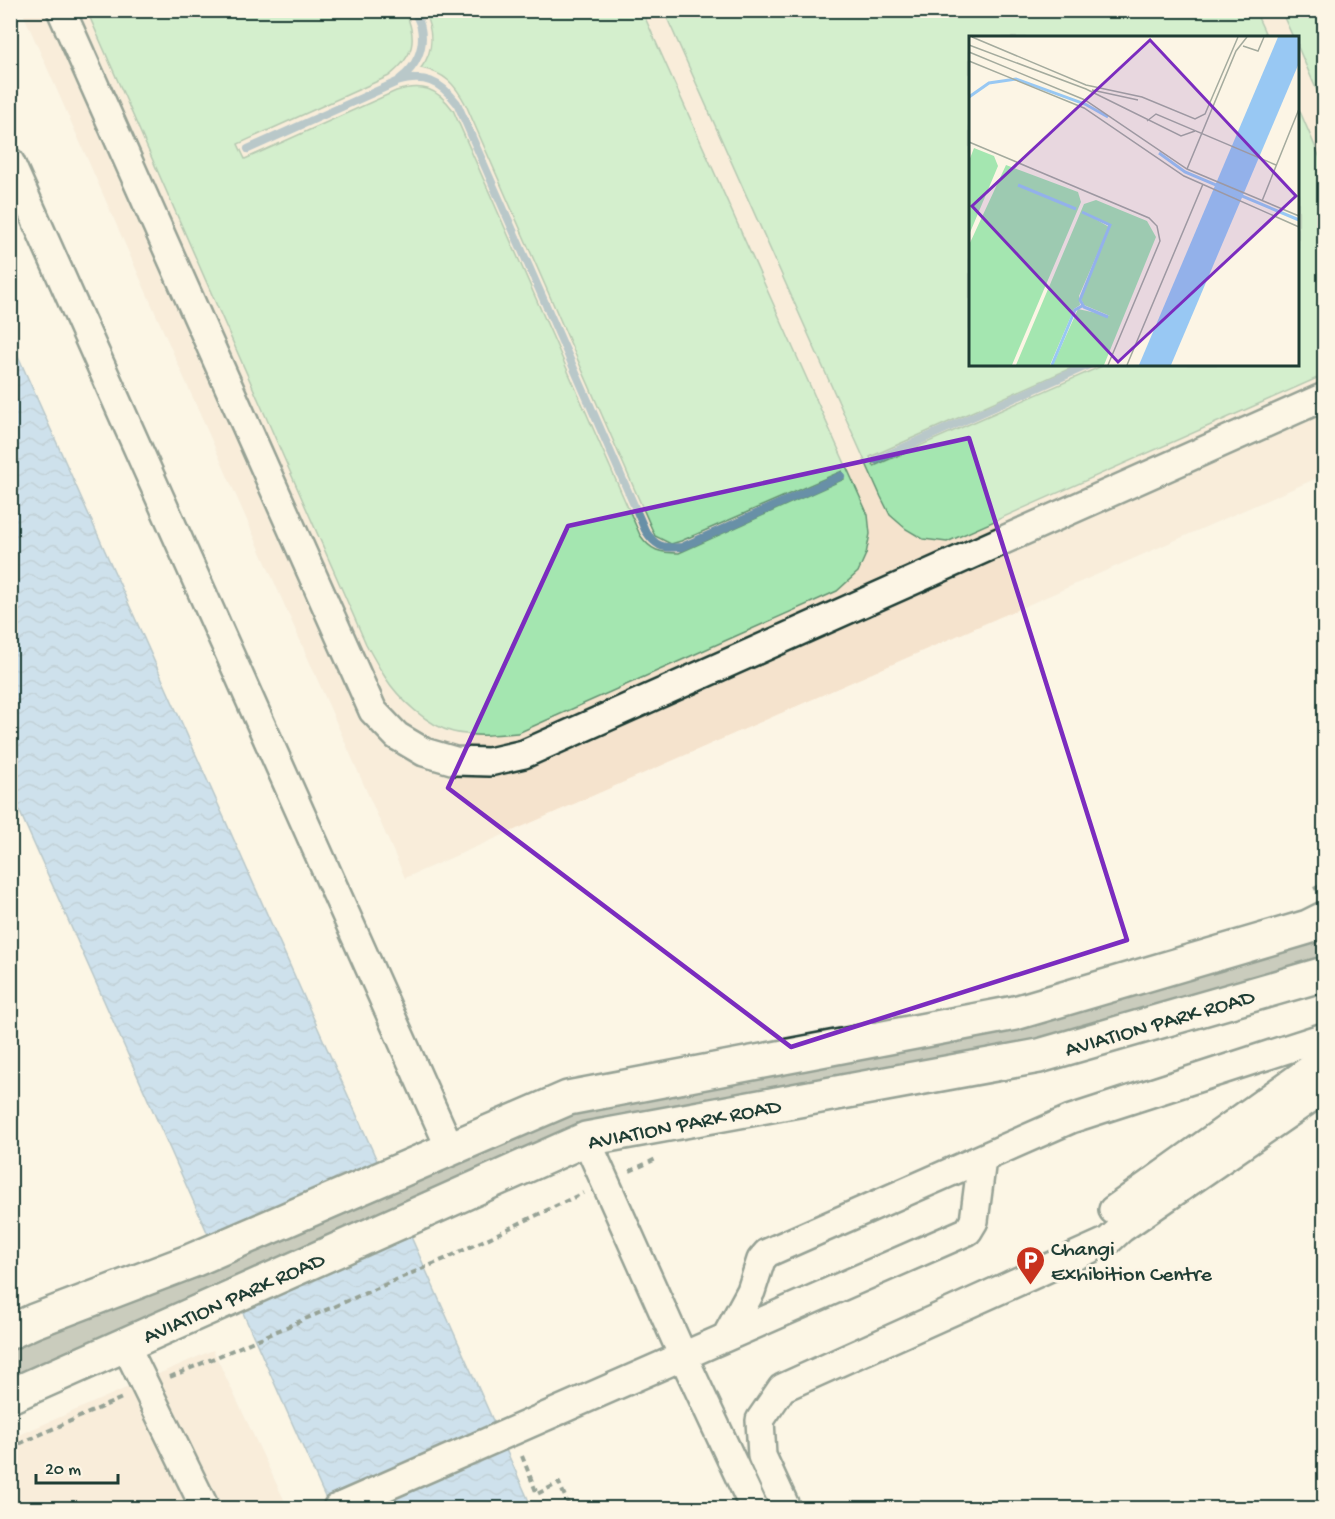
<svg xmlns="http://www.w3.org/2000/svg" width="1335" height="1519" font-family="'Gochi Hand',sans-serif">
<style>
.built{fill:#f5e3cd;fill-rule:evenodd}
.green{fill:#a4e6b0;stroke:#629272;stroke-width:1.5}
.water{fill:url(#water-waves);stroke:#6890a7;stroke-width:1.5}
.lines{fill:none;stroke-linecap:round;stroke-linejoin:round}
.stream{stroke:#6890a7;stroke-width:8}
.taxiway{stroke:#8e998c;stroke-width:75}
.minor-casing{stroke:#1f3d34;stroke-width:32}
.major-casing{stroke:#1f3d34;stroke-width:38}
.path{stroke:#1f3d34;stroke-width:4;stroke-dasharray:6 4.5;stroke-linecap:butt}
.minor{stroke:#fcf5e5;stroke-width:27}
.major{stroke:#fcf5e5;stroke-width:33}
.marked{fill:none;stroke:#7b2cbf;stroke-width:4.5;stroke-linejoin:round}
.labels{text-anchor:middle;stroke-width:6;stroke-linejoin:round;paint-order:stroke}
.street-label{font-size:22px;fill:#1f3d34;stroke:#fcf5e5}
.poi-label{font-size:22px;fill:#1f3d34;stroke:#fcf5e5;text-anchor:start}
.inset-river{fill:none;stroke:#98c8f3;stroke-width:3}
.inset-road{fill:none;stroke:#a4ab9e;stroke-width:1.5}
.view{fill:#7b2cbf;fill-opacity:0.15;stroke:#7b2cbf;stroke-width:3}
.inset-edge{fill:none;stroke:#1f3d34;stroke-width:3}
</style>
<defs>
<pattern id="water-waves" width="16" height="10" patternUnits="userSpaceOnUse" patternTransform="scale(1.5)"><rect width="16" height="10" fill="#98c8f3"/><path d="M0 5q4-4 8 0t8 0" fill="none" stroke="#7ba4c6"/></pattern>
</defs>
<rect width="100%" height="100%" fill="#fcf5e5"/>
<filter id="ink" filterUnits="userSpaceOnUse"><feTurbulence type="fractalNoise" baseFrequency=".0167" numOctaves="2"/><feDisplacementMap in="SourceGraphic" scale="12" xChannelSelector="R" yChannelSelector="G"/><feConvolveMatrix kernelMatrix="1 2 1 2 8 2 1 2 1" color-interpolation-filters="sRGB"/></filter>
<g filter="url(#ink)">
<path class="built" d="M22 11H1324V475L405 878ZM970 38H1298V364H970Z
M213 1350 288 1508H11L10 1439Z"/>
<path class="green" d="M87 11H405C418 40 414 56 389 76L238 144 245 159 396 91C422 83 437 88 453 110L640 535C651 551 660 553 679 553L844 479 842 471 681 541 671 544 655 536 466 105C455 84 445 73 421 68 435 50 433 31 424 11H642L868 515 870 534 866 554 858 572 837 591 518 733C496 735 475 737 453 732 428 726 398 698 385 677 378 666 372 655 366 644Z
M664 11H1255L1267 37 970 38V364L1078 365 870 457 874 466 1104 365 1298 364V107L1324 167V375L947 542 923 539 906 529 890 515 881 497Z
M1281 11H1324V107L1298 47V38L1293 37Z"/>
<path class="water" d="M10 338 532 1508H330L11 792Z"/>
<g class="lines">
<path class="stream" d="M400 79C416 67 425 48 421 28 420 22 416 16 414 10
M248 149 397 82C424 74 440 81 457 103L645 530C655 546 662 549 682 547L841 476
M876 460 1091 364"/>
<path class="taxiway" d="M10 1372 196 1288 581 1119 1029 1034 1318 950 1324 946"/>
<defs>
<path id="minor" d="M61 10 373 711 397 736 424 752 455 761 489 762 524 754 1324 397
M10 162 450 1148
M586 1139 683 1356 754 1508
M1113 1210 1324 1059
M726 1337 751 1291 761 1260 767 1253 1071 1119 1324 1037
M125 1344 205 1508
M337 1508 968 1231 974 1221 982 1159
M786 1508 762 1456 760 1420 782 1388 1108 1241 1121 1229 1324 1089"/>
<path id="major" d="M10 1332 34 1321 191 1261 568 1098 1015 1013 1308 927 1324 919
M10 1396 586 1139 1039 1056 1324 974"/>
</defs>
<use href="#minor" class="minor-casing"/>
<use href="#major" class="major-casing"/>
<path class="path" d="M1314 889 1324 884
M630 1171 656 1159
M170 1377 447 1258 583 1193
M10 1448 122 1398
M522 1456 537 1494 559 1483 570 1508"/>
<use href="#minor" class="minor"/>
<use href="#major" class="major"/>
</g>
</g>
<path d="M0 0H1335V1519H0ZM969 438 1127 940 791 1047 448 788 568 526Z" fill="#fcf5e5" fill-opacity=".55" fill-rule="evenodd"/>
<path class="marked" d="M969 438 1127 940 791 1047 448 788 568 526Z"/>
<defs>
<symbol id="parking-pin" viewBox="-11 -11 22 30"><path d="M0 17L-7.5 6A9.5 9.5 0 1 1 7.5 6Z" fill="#c8321e" stroke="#fcf5e5"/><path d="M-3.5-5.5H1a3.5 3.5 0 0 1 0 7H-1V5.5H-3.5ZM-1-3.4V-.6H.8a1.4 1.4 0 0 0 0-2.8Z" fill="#fff"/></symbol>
</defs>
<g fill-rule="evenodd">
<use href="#parking-pin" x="1014" y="1244" width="33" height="45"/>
</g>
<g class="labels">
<g class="street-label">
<text transform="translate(1159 1021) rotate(-16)" y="8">AVIATION PARK ROAD</text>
<text transform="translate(684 1122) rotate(-11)" y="8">AVIATION PARK ROAD</text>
<text transform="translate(233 1296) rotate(-24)" y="8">AVIATION PARK ROAD</text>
</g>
<g class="poi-label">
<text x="1051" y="1255">Changi<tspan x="1051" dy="25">Exhibition Centre</tspan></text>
</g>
</g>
<g transform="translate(969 36)">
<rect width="330" height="330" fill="#fcf5e5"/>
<path d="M5 112 25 120 29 130 0 199V125ZM37 129 109 156 112 166 43 329H0V209ZM127 164 178 185 187 201 135 329H84L109 273 141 280 115 269 112 263 142 189 113 175 140 191 110 260 111 269 105 273 81 329H47L115 168Z" fill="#a4e6b0"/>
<path d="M309 1H330V27L202 329H170Z" fill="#98c8f3"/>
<path class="inset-river" d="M0 61 20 47 47 43 116 68 139 81M190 117 216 136 330 184M49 149 107 173M113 176 141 189 111 264 115 271 139 281M83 329 106 274 113 270"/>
<path class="inset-road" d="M3 1 117 49 173 61 226 83 236 78 269 1M0 9 117 53 212 100 226 95M274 10 289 15 295 1M0 16 116 64 218 133 330 180M0 25 115 72 215 140 330 191M123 54 169 64M178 85 187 78 307 129M0 106 180 182 188 190 191 205 139 329M218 133 267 15 278 1M293 165 330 73M158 329 234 148"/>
<path class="view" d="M181 4 327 160 149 326 3 170Z"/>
<rect width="330" height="330" class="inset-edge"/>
</g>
<rect width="1335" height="1519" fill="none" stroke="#fcf5e5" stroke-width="36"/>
<rect x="18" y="18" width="1299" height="1483" fill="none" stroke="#1f3d34" stroke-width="2" filter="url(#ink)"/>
<path d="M36 1474v9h82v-9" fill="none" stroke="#1f3d34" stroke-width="3"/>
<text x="45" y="1474" font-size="18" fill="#1f3d34" stroke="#fcf5e5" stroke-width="4.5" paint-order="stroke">20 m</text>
</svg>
